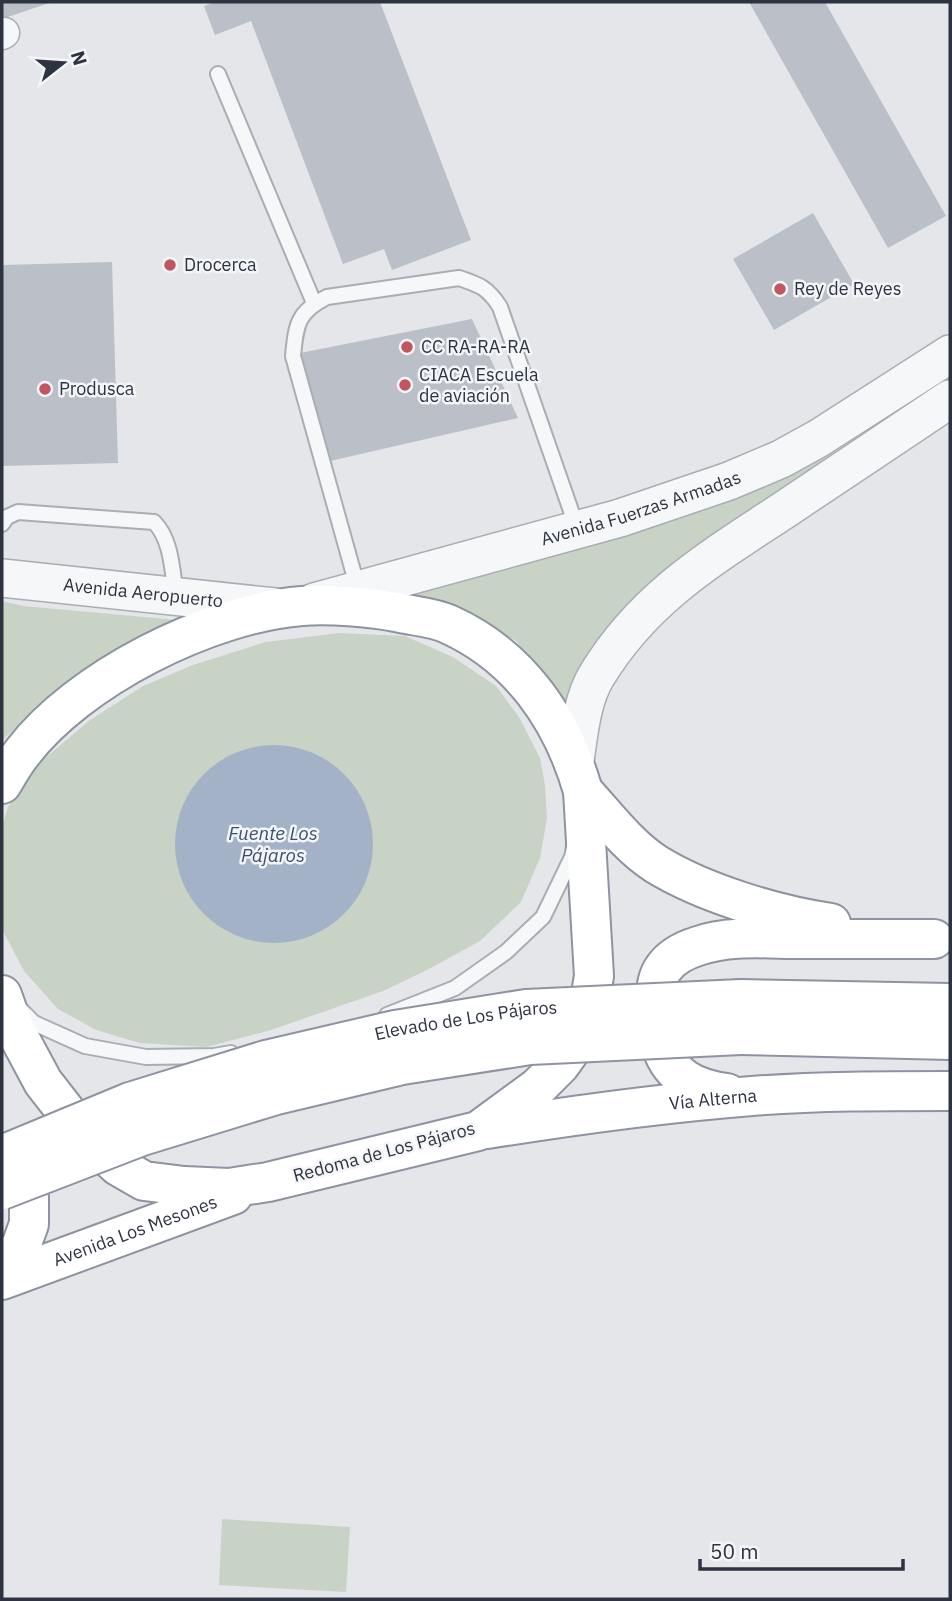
<svg xmlns="http://www.w3.org/2000/svg" width="952" height="1601" font-family="'IBM Plex Sans',sans-serif">
<style>
.green{fill:#c8d3c6}
.water{fill:#a3b2c6}
.building{fill:#bbbfc7}
.lines{fill:none;stroke-linecap:round;stroke-linejoin:round}
.service-casing{stroke:#a9adb4;stroke-width:18}
.minor-casing{stroke:#a9adb4;stroke-width:33}
.tertiary-casing{stroke:#a9adb4;stroke-width:40}
.trunk-casing{stroke:#8d93a0;stroke-width:42}
.service{stroke:#f6f7f9;stroke-width:14}
.minor{stroke:#f6f7f9;stroke-width:30}
.tertiary{stroke:#f6f7f9;stroke-width:37}
.trunk{stroke:#fff;stroke-width:38}
.trunk-bridge-casing{stroke:#8d93a0;stroke-width:42;stroke-linecap:butt}
.trunk-bridge{stroke:#fff;stroke-width:38}
.poi-dot{fill:#c2565f;stroke:#f3f5f8;stroke-width:2.5}
.labels{text-anchor:middle;stroke-width:5;stroke-linejoin:round;paint-order:stroke}
.poi-label{font-size:18px;fill:#2d3341;stroke:#f3f5f8;text-anchor:start}
.street-label{font-size:18px;fill:#2d3341;stroke:#f3f5f8}
.water-label{font-size:19px;font-style:italic;fill:#3b4f71;stroke:#f3f5f8}
</style>
<rect width="100%" height="100%" fill="#e4e6ea"/>
<path class="green" d="M829 443 834 452 807 472 565 715 548 682 516 641 449 602 395 590Z
M2 601 23 606 177 620 60 689 2 740Z
M339 633 405 636 453 657 496 686 519 717 540 758 545 785 547 818 540 858 521 902 480 941 427 970 383 991 271 1030 206 1047 140 1043 96 1030 58 1009 24 971 2 929V827L8 807 38 764 90 720 143 686 193 665 265 642Z
M222 1519 350 1527 346 1592 219 1585Z"/>
<path class="water" d="M175 844a99 99 0 1 1 198 0a99 99 0 1 1-198 0Z"/>
<path class="building" d="M2 2H52L2 19Z
M215 2H380L471 240 392 270 384 249 343 264 251 21 215 35 204 6Z
M749 2H825L946 216 888 248Z
M813 213 854 284 774 330 733 259Z
M112 262 118 463 2 466V265Z
M472 319 518 418 326 462 300 353Z"/>
<g class="lines">
<defs>
<path id="service" d="M218 74 314 303
M2 524 7 517 18 512 154 522C172 540 172 571 176 595
M358 589 293 356C296 325 297 312 327 297L459 278C480 285 488 288 500 307L577 528
M19 1008 34 1023 85 1046 146 1057 214 1056 231 1053
M387 1015 455 988 506 952 543 917 572 857 574 847"/>
<path id="minor" d="M2 34 4 33"/>
<g id="tertiary">
<path id="s1" d="M2 578 275 607"/>
<path id="s2" d="M314 602 620 518 729 481 781 459 819 438 950 354"/>
<path d="M575 761C579 733 582 699 597 675 645 596 713 557 787 508 841 472 896 435 950 399"/>
</g>
<g id="trunk">
<path d="M2 784C8 774 14 763 22 753 78 679 209 613 302 606 330 604 369 607 396 612 413 616 433 617 448 624 519 656 562 718 583 791L594 976 585 1030 560 1065 538 1087 478 1131 268 1182 229 1188 184 1186 144 1181 118 1166 85 1136 43 1082 13 1026 2 995"/>
<path d="M583 791C606 816 628 846 656 864 703 893 776 915 831 923"/>
<path d="M741 999 950 1003"/>
<path d="M741 1035 950 1040"/>
<path d="M727 1093C695 1089 669 1077 660 1042 656 1023 651 986 663 969 671 957 685 950 698 946 730 935 767 939 799 939 844 939 889 939 934 939"/>
<path id="s3" d="M487 1129C575 1115 663 1103 752 1096 818 1091 884 1091 950 1091"/>
<path d="M2 1269 21 1246 29 1224V1198L21 1174 4 1154"/>
<path id="s4" d="M2 1280 233 1195"/>
</g>
</defs>
<use href="#service" class="service-casing"/>
<use href="#minor" class="minor-casing"/>
<use href="#tertiary" class="tertiary-casing"/>
<use href="#trunk" class="trunk-casing"/>
<use href="#service" class="service"/>
<use href="#minor" class="minor"/>
<use href="#tertiary" class="tertiary"/>
<use href="#trunk" class="trunk"/>
<defs>
<g id="trunk-bridge">
<path id="s5" d="M2 1155 130 1102 266 1060 395 1030 526 1009 741 999"/>
<path d="M2 1190 142 1136 276 1095 402 1065 530 1045 741 1035"/>
</g>
</defs>
<use href="#trunk-bridge" class="trunk-bridge-casing"/>
<use href="#trunk-bridge" class="trunk-bridge"/>
</g>
<g class="poi-dot">
<circle cx="170" cy="265" r="7"/>
<circle cx="780" cy="289" r="7"/>
<circle cx="407" cy="347" r="7"/>
<circle cx="405" cy="385" r="7"/>
<circle cx="45" cy="389" r="7"/>
</g>
<g class="labels">
<g class="poi-label">
<text x="184" y="271">Drocerca</text>
<text x="794" y="295">Rey de Reyes</text>
<text x="421" y="353">CC RA-RA-RA</text>
<text x="419" y="381">CIACA Escuela<tspan x="419" dy="21">de aviación</tspan></text>
<text x="59" y="395">Produsca</text>
</g>
<g class="street-label">
<text dy="6" stroke="none"><textPath href="#s2" startOffset="340">Avenida Fuerzas Armadas</textPath></text>
<text dy="6" stroke="none"><textPath href="#s1" startOffset="142">Avenida Aeropuerto</textPath></text>
<text dy="6" stroke="none"><textPath href="#s5" startOffset="485">Elevado de Los Pájaros</textPath></text>
<text dy="6" stroke="none"><textPath href="#s3" startOffset="228">Vía Alterna</textPath></text>
<text transform="translate(384 1152) rotate(-15)" y="6">Redoma de Los Pájaros</text>
<text dy="6" stroke="none"><textPath href="#s4" startOffset="142">Avenida Los Mesones</textPath></text>
</g>
<g class="water-label">
<text x="273" y="840">Fuente Los<tspan x="273" dy="22">Pájaros</tspan></text>
</g>
</g>
<rect width="952" height="1601" fill="none" stroke="#2d3341" stroke-width="7"/>
<g transform="translate(63 63) rotate(73)" stroke="#f3f5f8" stroke-width="5" paint-order="stroke">
<path d="M0-5L12 26L0 18L-12 26Z" fill="#2d3341"/>
<text y="-10" font-size="19" font-weight="bold" text-anchor="middle" fill="#2d3341">N</text>
</g>
<path d="M700 1559v10h203v-10" fill="none" stroke="#2d3341" stroke-width="3.5"/>
<text x="710" y="1559" font-size="21" fill="#2d3341" stroke="#f3f5f8" stroke-width="5" paint-order="stroke">50 m</text>
</svg>
